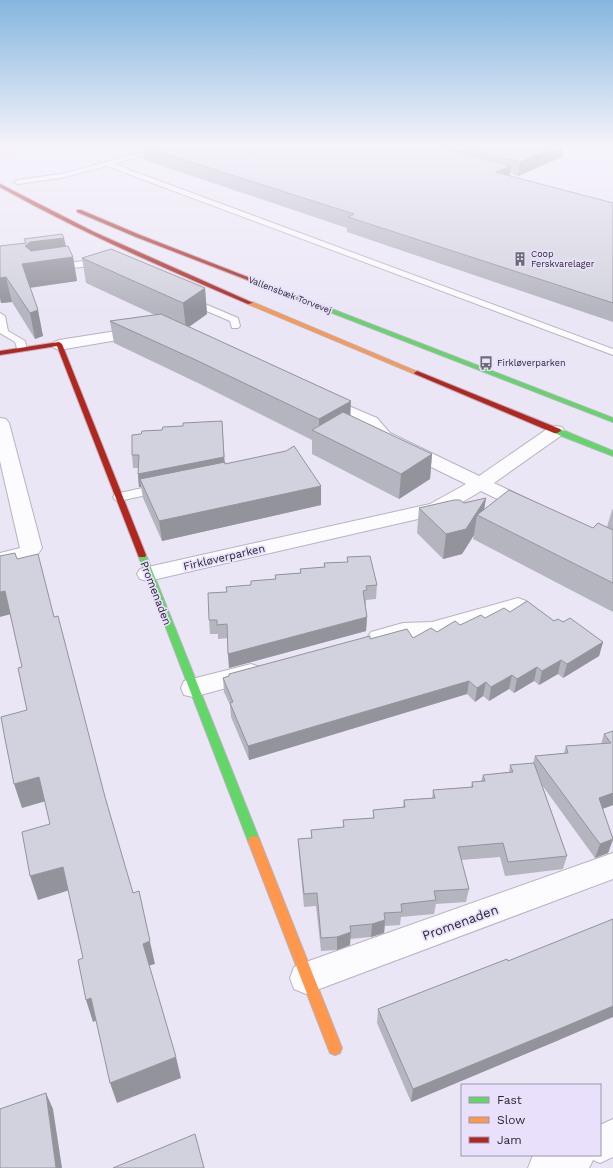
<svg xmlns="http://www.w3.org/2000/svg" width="613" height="1168" font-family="'Work Sans',sans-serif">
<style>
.green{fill:#f3d4df}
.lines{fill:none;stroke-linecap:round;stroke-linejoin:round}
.lane-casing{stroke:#b7b3c0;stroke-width:2}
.street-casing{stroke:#b7b3c0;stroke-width:2}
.fast-casing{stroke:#b7b3c0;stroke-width:2}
.slow-casing{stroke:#b7b3c0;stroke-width:2}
.jam-casing{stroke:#b7b3c0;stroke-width:2}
.lane{fill:#fcfbfe;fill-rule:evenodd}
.street{fill:#fcfbfe;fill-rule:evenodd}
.fast{fill:#63d668;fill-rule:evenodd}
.slow{fill:#ff974d;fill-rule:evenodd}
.jam{fill:#b3261e;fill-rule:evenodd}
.wall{fill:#b5b5bf}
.shaded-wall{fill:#93939b}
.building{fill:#d2d2de;stroke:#93939b}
.labels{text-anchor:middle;stroke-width:3.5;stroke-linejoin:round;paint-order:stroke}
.far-poi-label{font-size:9px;fill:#2b2731;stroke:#e9e0fc;text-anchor:start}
.far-street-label{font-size:9px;fill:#2b2731;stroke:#e9e0fc}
.street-label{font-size:11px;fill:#2b2731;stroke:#e9e0fc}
.near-street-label{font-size:13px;fill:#2b2731;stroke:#e9e0fc}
</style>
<rect width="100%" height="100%" fill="#ebe6f6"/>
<path class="green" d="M0 147H12L22 157 8 160 0 159Z"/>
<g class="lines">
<defs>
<path id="lane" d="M117 147H128L135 150 132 152Z
M162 147H173L114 164 613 349V355L107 166 61 178 18 184 14 182 18 180 61 174Z
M102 259 106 262 105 264 57 270 53 267 57 264Z
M191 298 238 318 240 326 238 328H232L230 321 188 303 186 301Z
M0 313 5 316 8 331 25 341 27 349 26 351H18L15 342 0 333Z
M161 484 165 485 167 488 165 491 119 501 115 500 113 497 115 494Z"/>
<path id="street" d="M142 327 147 329 150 332 147 335 59 350 54 348 51 345 54 342 59 340Z
M323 395 377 418 390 433 479 476 550 427 556 426 562 427 565 431 562 435 494 483 538 504 541 508 538 512 531 514 524 512 481 491 444 513 148 581 140 579 137 574 140 569 148 567 430 504 466 484 378 441 365 426 317 404 315 400 317 396Z
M0 418 6 419 9 423 42 548 36 557 0 567V553L20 548 0 461Z
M518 598 526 601 529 606 526 611 432 638 403 639 379 646 371 644 367 638 371 632 403 623 432 622Z
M251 664 260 667 263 673 260 679 193 697 184 695 181 688 184 681Z
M613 853V879L306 994 294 989 290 978 294 967 306 962Z
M613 1119V1157L600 1163 593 1160 589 1168H528L533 1155H600V1125Z"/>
<path id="fast" d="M294 296H298L613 418V422L294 298Z
M554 429H560L613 451V456L554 433Z
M142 552 146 555 260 841 258 845 254 846 250 845 248 841 138 555Z"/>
<path id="slow" d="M248 302H252L420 373 419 374H415L248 304Z
M254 836 258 837 260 841 342 1048 340 1053 335 1055 330 1053 328 1048 248 841 250 837Z"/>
<path id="jam" d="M0 184 94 232 253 303 248 304C164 268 80 232 0 187Z
M77 210H81L140 235 299 297 294 298 136 237 77 212Z
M59 342 62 344 146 555 145 557H139L138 555 57 346 0 355V351Z
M417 371 560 429 561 431 557 433H554L415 374 414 373Z"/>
</defs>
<use href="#lane" class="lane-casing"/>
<use href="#street" class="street-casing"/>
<use href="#fast" class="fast-casing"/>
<use href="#slow" class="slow-casing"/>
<use href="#jam" class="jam-casing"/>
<use href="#lane" class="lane"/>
<use href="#street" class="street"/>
<use href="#fast" class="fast"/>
<use href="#slow" class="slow"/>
<use href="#jam" class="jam"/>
</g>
<path class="wall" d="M142 147H563L562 157 518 176 510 173 509 176 613 203V322L347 232V228L144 160Z
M64 238 66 246 73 257 77 281 30 288 43 336 35 339 12 302 1 303 0 298V246L25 243 24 239Z
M82 258 205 288 207 314 189 327 350 416 432 454 430 479 399 499 312 454V440L200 384 114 343 110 321 155 315 86 283Z
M222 421 225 464 321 486V505L162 541 143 498 141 487H139L138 474V468H133L132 455 141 434 183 426Z
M486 498 484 509 593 528 607 527 612 510 613 509V612L473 539 474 535 462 554 443 559 417 533 419 508 464 503Z
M347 557 377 585 376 599 366 600V604H365L367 617 366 631 229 668 228 638 218 639V634H210L209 620 227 592 251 585V581L275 579V575L300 573V569L324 567V563L347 562Z
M510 612 563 622 603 642 599 656 563 678 558 674 539 685 534 681 514 693 509 689 489 701 483 696 475 702 467 694 249 760 231 717 230 705 224 692 223 678 370 639 413 638 437 632 460 625Z
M613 731V805L602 809 613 838V840L608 853 595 858 542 785 567 856 563 869 505 876 500 857 461 860 469 889 466 902 436 904 434 914 401 917 400 925 385 926 384 933 371 937 350 939V945L337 950 321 951 316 906 304 907 299 853 298 839 311 838V830L343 828V820L373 818V810L403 807 404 800 432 798 433 790 471 787 472 782 481 781 483 775 509 772 510 765 533 763 535 756 564 753 566 746 601 744 604 734Z
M378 1009 559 1040 411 1102 377 1023Z"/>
<path class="shaded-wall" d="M555 147H563L562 157 518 176 520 162Z
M511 166 509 180 495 172Z
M64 238 68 258 73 257 77 281 27 288 22 264 25 246 30 242Z
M6 277 12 302 1 303 0 297V278Z
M205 288 207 314 186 329 183 303Z
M38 310 43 336 35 339 30 313Z
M351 401 350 425 319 433V419Z
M432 454 430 479 399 499 401 474Z
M224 457 225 470 140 479 141 487H139L138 474Z
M321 486V505L162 541 159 521Z
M486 498 483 517 477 515 474 535 462 554 443 559 446 534Z
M5 591 11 614 0 617V592Z
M367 617 366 631 229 668 228 654Z
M603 642 599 656 563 678 567 664Z
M561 660 558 674 539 685 542 671Z
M537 667 534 681 514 693 517 679Z
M512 675 509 689 489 701 491 687Z
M469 681 467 694 249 760 248 746Z
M486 682 483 696 475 702 477 688Z
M39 777 46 801 22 808 14 784Z
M613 793V805L594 812 599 798Z
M613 839 608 853 595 858 600 844Z
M63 867 70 890 38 900 30 876Z
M144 915 155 964 148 966 143 944Z
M385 920 384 933 371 937 372 924Z
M351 932 350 945 337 950V937Z
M91 998 98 1020 93 1022 86 1000Z
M613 1006V1017L559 1040 411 1102 413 1089Z
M176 1057 181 1078 117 1103 110 1083Z
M46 1093 53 1109 62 1168H56Z"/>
<path class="building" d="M144 147H436L511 166 495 172 613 203V303L348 217 354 214Z
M461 147H555L520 162Z
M62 234 64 238 30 242 25 246 31 251 68 246 73 257 22 264 38 310 30 313 6 277 0 278V246L26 243 24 239Z
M111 249 205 288 183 303 82 258Z
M161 314 351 401 319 419 198 361 110 321Z
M343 412 432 454 401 474 312 430Z
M222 421 224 457 138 474 139 455H132V435L141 434 142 431 162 430 163 427 183 426V423Z
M294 446 321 486 159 521 140 479 225 462V464L286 451Z
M509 490 593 528 598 523 613 530V583L477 515Z
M486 498 466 529 446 534 419 508 454 500H460L464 503Z
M15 553 17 559 38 554 54 617 58 616 105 797 133 893 139 891 150 941 143 944 176 1057 110 1083 91 998 86 1000 78 960 83 958 63 867 30 876 22 832 50 824 39 777 14 784 5 739 1 717 27 710 18 668 22 667 5 591 0 592V556Z
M370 556 377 585 366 586 367 590 363 591 367 617 228 654 227 624 217 625V620H209L208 593 227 592 226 587 251 585V581L276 579 275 575 301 573 300 569 325 567 324 563 348 562 347 557Z
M527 601 554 621 558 619 563 622 570 618 603 642 567 664 561 660 542 671 537 667 517 679 512 675 491 687 486 682 477 688 469 681 248 746 230 703 233 702 223 678 229 676V674L370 636V639L407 629 413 638 431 628 437 632 455 621 460 625 481 615 485 618 504 608 510 612Z
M613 731V793L599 798 613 839 600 844 535 756 568 753 566 746 611 743 604 734Z
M534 763 567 856 508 862 503 843 458 847 469 889 434 891 436 900 401 904 402 912 384 913 385 920 372 924 350 926 351 932 337 937 321 938 317 893 304 894 298 839 312 838 311 830 344 827 343 820 374 818 373 810 405 807 404 800 435 798 433 790 473 787 472 782 485 781 483 775 513 772 510 765Z
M613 919V1006L564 1027 413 1089 378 1009 507 959 508 961Z
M46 1093 56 1168H0V1109Z
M195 1134 204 1168H113Z"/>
<linearGradient id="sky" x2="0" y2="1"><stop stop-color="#85b6df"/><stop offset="0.47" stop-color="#f6f4fb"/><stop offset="1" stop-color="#f6f4fb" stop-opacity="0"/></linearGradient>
<rect width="613" height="311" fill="url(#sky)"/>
<defs>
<symbol id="building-bare" viewBox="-9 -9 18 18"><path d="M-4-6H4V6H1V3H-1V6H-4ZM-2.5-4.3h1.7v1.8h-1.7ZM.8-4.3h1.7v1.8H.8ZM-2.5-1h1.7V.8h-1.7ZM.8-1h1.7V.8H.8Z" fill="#6e6a76" stroke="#e9e0fc" stroke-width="2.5" paint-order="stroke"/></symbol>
<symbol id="bus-bare" viewBox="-9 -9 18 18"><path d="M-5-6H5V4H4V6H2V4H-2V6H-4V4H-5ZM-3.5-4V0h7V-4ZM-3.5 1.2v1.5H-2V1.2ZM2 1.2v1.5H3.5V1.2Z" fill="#6e6a76" stroke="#e9e0fc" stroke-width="2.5" paint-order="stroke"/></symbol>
</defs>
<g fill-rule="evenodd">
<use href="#building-bare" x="510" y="249" width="20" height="20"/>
<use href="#bus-bare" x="476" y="353" width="20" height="20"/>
</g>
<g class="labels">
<g class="far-poi-label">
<text x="531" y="257">Coop<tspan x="531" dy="10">Ferskvarelager</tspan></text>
<text x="497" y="366">Firkløverparken</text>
</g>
<g class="far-street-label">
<text transform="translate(290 295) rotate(21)" y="3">Vallensbæk Torvevej</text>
</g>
<g class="street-label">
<text transform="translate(224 557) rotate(-13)" y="4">Firkløverparken</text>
<text transform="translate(156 593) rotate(69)" y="4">Promenaden</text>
</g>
<g class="near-street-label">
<text transform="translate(460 922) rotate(-20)" y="5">Promenaden</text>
</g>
</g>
<rect x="461" y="1084" width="140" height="72" fill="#e9e0fc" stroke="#9d96ab"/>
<rect x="469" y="1097" width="20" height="6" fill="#63d668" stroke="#9d96ab"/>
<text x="497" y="1104" font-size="12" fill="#2b2731">Fast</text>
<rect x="469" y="1117" width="20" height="6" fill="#ff974d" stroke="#9d96ab"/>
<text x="497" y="1124" font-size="12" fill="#2b2731">Slow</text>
<rect x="469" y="1137" width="20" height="6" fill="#b3261e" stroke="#9d96ab"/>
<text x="497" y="1144" font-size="12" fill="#2b2731">Jam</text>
</svg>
